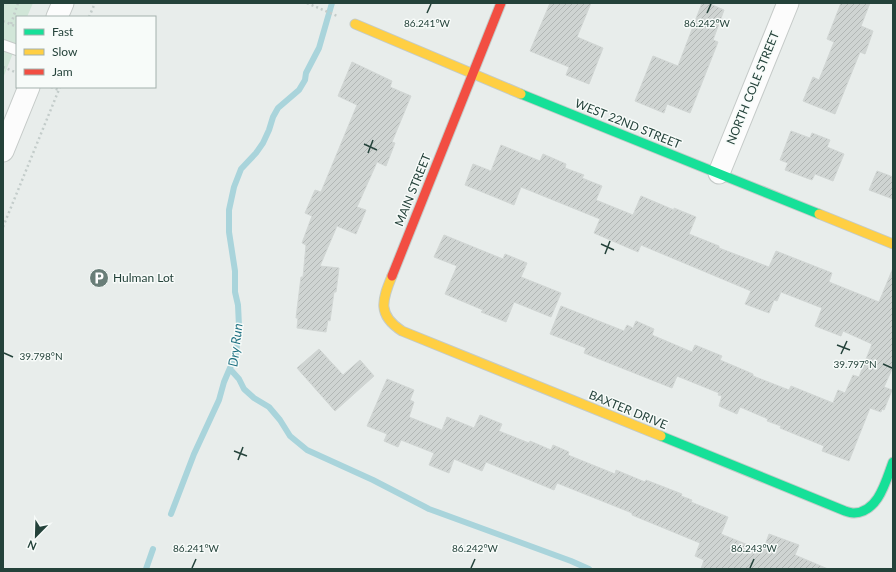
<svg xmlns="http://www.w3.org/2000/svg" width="896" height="572" font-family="Lato,sans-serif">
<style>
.garden{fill:#d1e6d8}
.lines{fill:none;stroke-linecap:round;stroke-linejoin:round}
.stream{stroke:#a9d4db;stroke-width:6}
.building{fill:url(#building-hatch);stroke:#d1d6d4}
.lane-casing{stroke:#c5cac8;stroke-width:12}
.street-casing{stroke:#c5cac8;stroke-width:23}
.fast-casing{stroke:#c3cbc8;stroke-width:11}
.slow-casing{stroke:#c3cbc8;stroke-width:11}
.jam-casing{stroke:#c3cbc8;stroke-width:11}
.path{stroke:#c3ccca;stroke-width:2.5;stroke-dasharray:2 3;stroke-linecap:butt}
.lane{stroke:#fcfcfc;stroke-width:10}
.street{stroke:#fcfcfc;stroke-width:21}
.fast{stroke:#16e098;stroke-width:9}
.slow{stroke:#ffcf43;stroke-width:9}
.jam{stroke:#f24e42;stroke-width:9}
.ticks{fill:none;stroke:#24423a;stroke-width:1.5}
.labels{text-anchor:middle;stroke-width:3;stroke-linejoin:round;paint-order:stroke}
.street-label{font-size:12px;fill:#24423a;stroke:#f7fbf9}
.poi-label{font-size:12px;fill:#24423a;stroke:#f7fbf9;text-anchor:start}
.water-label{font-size:13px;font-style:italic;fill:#1c6f80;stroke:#f7fbf9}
.ticks-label{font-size:10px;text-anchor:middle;fill:#24423a;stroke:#f7fbf9;stroke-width:3;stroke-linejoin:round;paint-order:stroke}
</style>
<defs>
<pattern id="building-hatch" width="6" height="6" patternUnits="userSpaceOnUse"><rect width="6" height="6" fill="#cfd4d2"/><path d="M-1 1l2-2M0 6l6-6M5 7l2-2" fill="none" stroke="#b2b7b5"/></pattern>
</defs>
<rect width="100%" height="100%" fill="#e8edeb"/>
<path class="garden" d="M3 3H33L27 17H17V43L3 78Z"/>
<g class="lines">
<path class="stream" d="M230 369 239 379 244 389 254 398 269 407 280 420 290 436 307 450 373 480 429 509 571 561 589 569
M171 514 194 454 219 400 224 382 236 354 239 326 238 305 235 292V271L229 232V210L234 187 241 169 256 153 263 143 269 130 273 117 278 108 299 90 305 80 306 73 319 48 332 3
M146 569 153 549"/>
</g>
<path class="building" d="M550 3H591L577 37 603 48 589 84 566 75 569 67 530 51Z
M702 3H708L724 10 713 40 718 42 690 113 667 104 664 113 635 101 653 56 678 66Z
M841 3H870L861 26 873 31 865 54 860 52 835 114 803 101 813 77 819 80 834 42 827 39Z
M352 62 392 81 390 87 411 96 392 142 395 143 386 166 377 162 357 207 366 210 356 234 337 226 320 266 339 268 336 292H334L330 321 328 320 326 332 297 328 298 318H296L301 277H303L306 245 302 243 312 216 305 213 315 190 321 192 357 105 338 96Z
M791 131 810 138 812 133 830 140 827 147 844 154 833 181 815 174 812 180 785 170 788 163 780 160Z
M501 145 540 161 543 154 566 164 565 168 584 175 582 178 602 186 596 200 633 215 641 196 674 210V208L696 217 689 234 719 246V248L769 267 776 251 832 273 829 282 879 302 893 268V367L884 387 892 390 884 410 882 409 881 412 870 408 849 461 822 451 824 446 780 428 781 426 767 421 768 419 740 407 737 414 719 406 722 396 718 395 719 393 677 376 672 388 584 353 586 348 550 334 561 306 624 331 627 325 633 328 636 321 654 329 652 335 692 352 695 345 722 356 720 360 753 374V376L789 390 791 386 833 403 838 390 845 393 853 375 859 377 872 344 843 331 841 336 815 326 822 308 781 292 777 301 774 300 769 313 745 304 751 291 641 245 638 252 594 233 600 219 521 187 514 205 465 185 473 164 491 171Z
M877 171 893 177V199L869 190Z
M444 235 503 259 505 254 527 263 521 277 561 293 551 317 514 302 506 322 481 312 483 310 445 294 457 266 434 257Z
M319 349 343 375 360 360 374 376 335 411 297 368Z
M387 379 414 390 410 400 414 402 409 417 442 430 447 417 474 428 480 415 502 424 499 431 529 443 530 441 551 450 553 445 569 452 568 455 615 474 616 470 645 482 646 480 682 494 681 496 692 500 691 502 728 517 721 534 763 551 769 534 799 545 795 555 828 569H701L704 560 695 556 700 543 632 515V513L557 483 554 490 486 462 482 471 454 459 449 473 429 465 434 453 401 440 398 447 384 441 387 434 367 426Z"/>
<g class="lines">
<defs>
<path id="lane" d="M3 45 17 50"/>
<path id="street" d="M57 17 63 3
M3 151 29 87
M719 173 788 3"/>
<path id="fast" d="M521 94 819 214
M661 436 845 511C848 512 851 513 854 513 879 512 886 480 893 462"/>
<path id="slow" d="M355 24 521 94
M819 214 893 244
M392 276C382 300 377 315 402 331L661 436"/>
<path id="jam" d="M392 276 501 3"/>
</defs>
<use href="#lane" class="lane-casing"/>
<use href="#street" class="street-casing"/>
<use href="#fast" class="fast-casing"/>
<use href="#slow" class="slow-casing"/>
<use href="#jam" class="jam-casing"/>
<path class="path" d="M307 3 337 16
M89 17 95 3
M3 21 17 27
M11 24 18 3
M3 67 15 72
M51 87 59 90
M3 227 60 87"/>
<use href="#lane" class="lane"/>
<use href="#street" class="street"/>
<use href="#fast" class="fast"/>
<use href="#slow" class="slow"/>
<use href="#jam" class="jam"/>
</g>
<path class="ticks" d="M427 13 431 4M707 13 711 4M364 144 377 150M368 153 373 140M601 244 614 250M605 254 610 241M837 345 850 350M4 353 13 357M841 354 847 341M883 364 892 368M234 451 247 456M238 460 243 447M192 568 196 559M471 568 475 559M750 568 754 559"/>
<defs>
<symbol id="parking-disc" viewBox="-11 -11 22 22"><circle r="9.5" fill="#697e78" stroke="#f7fbf9"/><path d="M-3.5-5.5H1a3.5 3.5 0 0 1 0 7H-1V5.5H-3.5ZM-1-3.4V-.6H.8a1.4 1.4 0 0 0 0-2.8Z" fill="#fff"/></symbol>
</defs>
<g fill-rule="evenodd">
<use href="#parking-disc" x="88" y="267" width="22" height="22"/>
</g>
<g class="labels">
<g class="street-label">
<text transform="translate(753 88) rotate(-68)" y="4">NORTH COLE STREET</text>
<text transform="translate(628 124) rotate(22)" y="4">WEST 22ND STREET</text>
<text transform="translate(413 190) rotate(-68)" y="4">MAIN STREET</text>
<text transform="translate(628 410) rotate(22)" y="4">BAXTER DRIVE</text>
</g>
<g class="poi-label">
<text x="113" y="282">Hulman Lot</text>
</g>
<g class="water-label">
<text transform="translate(235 345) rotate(-83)" y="5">Dry Run</text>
</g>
</g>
<g class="ticks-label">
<text x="427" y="27">86.241°W</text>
<text x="707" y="27">86.242°W</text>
<text x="41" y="360">39.798°N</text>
<text x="855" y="368">39.797°N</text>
<text x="196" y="552">86.241°W</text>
<text x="475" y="552">86.242°W</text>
<text x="754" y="552">86.243°W</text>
</g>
<rect width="896" height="572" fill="none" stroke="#24423a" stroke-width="8"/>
<rect x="16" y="16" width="140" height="72" fill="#f7fbf9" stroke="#a3b1ad"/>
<rect x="24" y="29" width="20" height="6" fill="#16e098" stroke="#a3b1ad"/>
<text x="52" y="36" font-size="12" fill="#24423a">Fast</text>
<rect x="24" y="49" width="20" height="6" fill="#ffcf43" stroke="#a3b1ad"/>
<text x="52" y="56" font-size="12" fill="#24423a">Slow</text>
<rect x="24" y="69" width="20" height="6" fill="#f24e42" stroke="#a3b1ad"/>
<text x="52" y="76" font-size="12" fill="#24423a">Jam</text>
<g transform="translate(36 536) rotate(203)" stroke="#f7fbf9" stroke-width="3" paint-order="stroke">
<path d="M0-3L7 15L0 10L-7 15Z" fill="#24423a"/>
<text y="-6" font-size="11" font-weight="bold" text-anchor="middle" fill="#24423a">N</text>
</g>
</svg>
